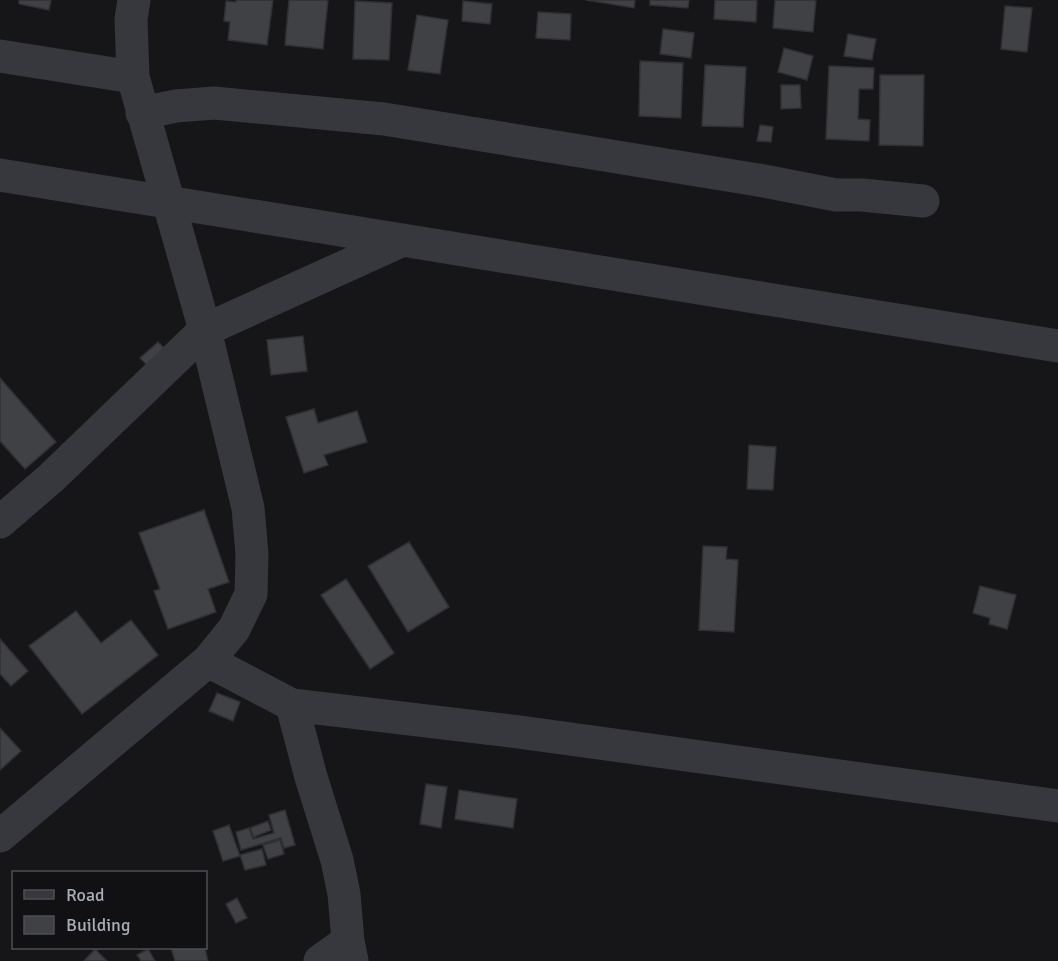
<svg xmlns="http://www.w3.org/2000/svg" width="1058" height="961" font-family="Signika,sans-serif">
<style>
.building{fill:#404145;stroke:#303034;stroke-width:1.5}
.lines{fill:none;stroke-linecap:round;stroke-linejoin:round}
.minor{stroke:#37383d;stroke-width:33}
</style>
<rect width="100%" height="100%" fill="#161618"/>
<path class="building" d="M19 0H51L49 10 19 4Z
M236 0H273L267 45 228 40 230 22 224 21 226 1 236 2Z
M289 0H328L323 49 285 45Z
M586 0H635L634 8Z
M650 0H689L688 8 650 5Z
M715 0H757L756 22 714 19Z
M775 0H816L813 32 773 28Z
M355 1 392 3 389 60 353 59Z
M463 1 492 4 490 24 462 21Z
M1005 6 1032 8 1027 52 1001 49Z
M538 12 571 14 570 40 536 38Z
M417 15 448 20 440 74 408 70Z
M663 29 694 33 691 58 660 54Z
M848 34 876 39 872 60 844 56Z
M784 48 813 56 807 80 778 72Z
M640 61 683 63 681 118 639 116Z
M705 65 746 67 743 127 702 126Z
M829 66 874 68 873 89H859L858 119 870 120 869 141 826 139Z
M880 75H924L923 146 879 145Z
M781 85H800L801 108 781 109Z
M760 125 773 127 771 142 757 141Z
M303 336 307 371 271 375 267 340Z
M158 342 169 353 151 369 140 358Z
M0 378 56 442 25 469 0 441Z
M314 409 318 423 357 411 367 442 324 455 328 465 304 473 286 417Z
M749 445 776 447 773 490 747 489Z
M204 510 229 582 208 589 216 612 168 629 154 591 160 589 139 533Z
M409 542 449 607 408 632 368 566Z
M703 546 727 547 726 559 738 560 734 632 699 630Z
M346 579 394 653 370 669 321 595Z
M980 586 1016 595 1007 629 989 624 990 618 973 613Z
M76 611 101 643 131 620 158 655 82 714 29 646Z
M0 639 28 671 11 686 0 674Z
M217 693 240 702 233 721 209 711Z
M0 728 21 751 0 770Z
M426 784 447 787 441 828 420 824Z
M459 790 517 799 513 828 455 819Z
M285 810 295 845 284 848 281 838 241 850 236 832 249 828 253 839 274 833 269 815Z
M268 821 271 830 254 837 250 828Z
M229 825 240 856 223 861 213 831Z
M280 840 284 854 268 859 263 845Z
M262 849 266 865 245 870 240 855Z
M237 898 247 918 236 923 226 904Z
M171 948H205L208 961H175Z
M95 949 107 961H84Z
M148 949 155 961H141L137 955Z"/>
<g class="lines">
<path class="minor" d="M0 56 133 77
M142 113 176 106 214 103 384 119 764 181 836 195H862L923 201
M0 175 1058 346
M0 522 51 478 205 330 403 240
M208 661 292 705 519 732 1058 806
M292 705 311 777 337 860 344 894 348 941 352 961
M0 836 208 661 234 629 251 594 252 554 248 508 205 330 133 77 131 19 134 0
M320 961 348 941"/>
</g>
<rect x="12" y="871" width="195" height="78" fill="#111113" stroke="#4d4f55" stroke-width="1.5"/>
<rect x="24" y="890" width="30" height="9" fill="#37383d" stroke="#4d4f55" stroke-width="1.5"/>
<text x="66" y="901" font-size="18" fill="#a8adb8">Road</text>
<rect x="24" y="916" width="30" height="18" fill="#404145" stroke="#4d4f55" stroke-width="1.5"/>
<text x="66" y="931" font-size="18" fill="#a8adb8">Building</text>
</svg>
